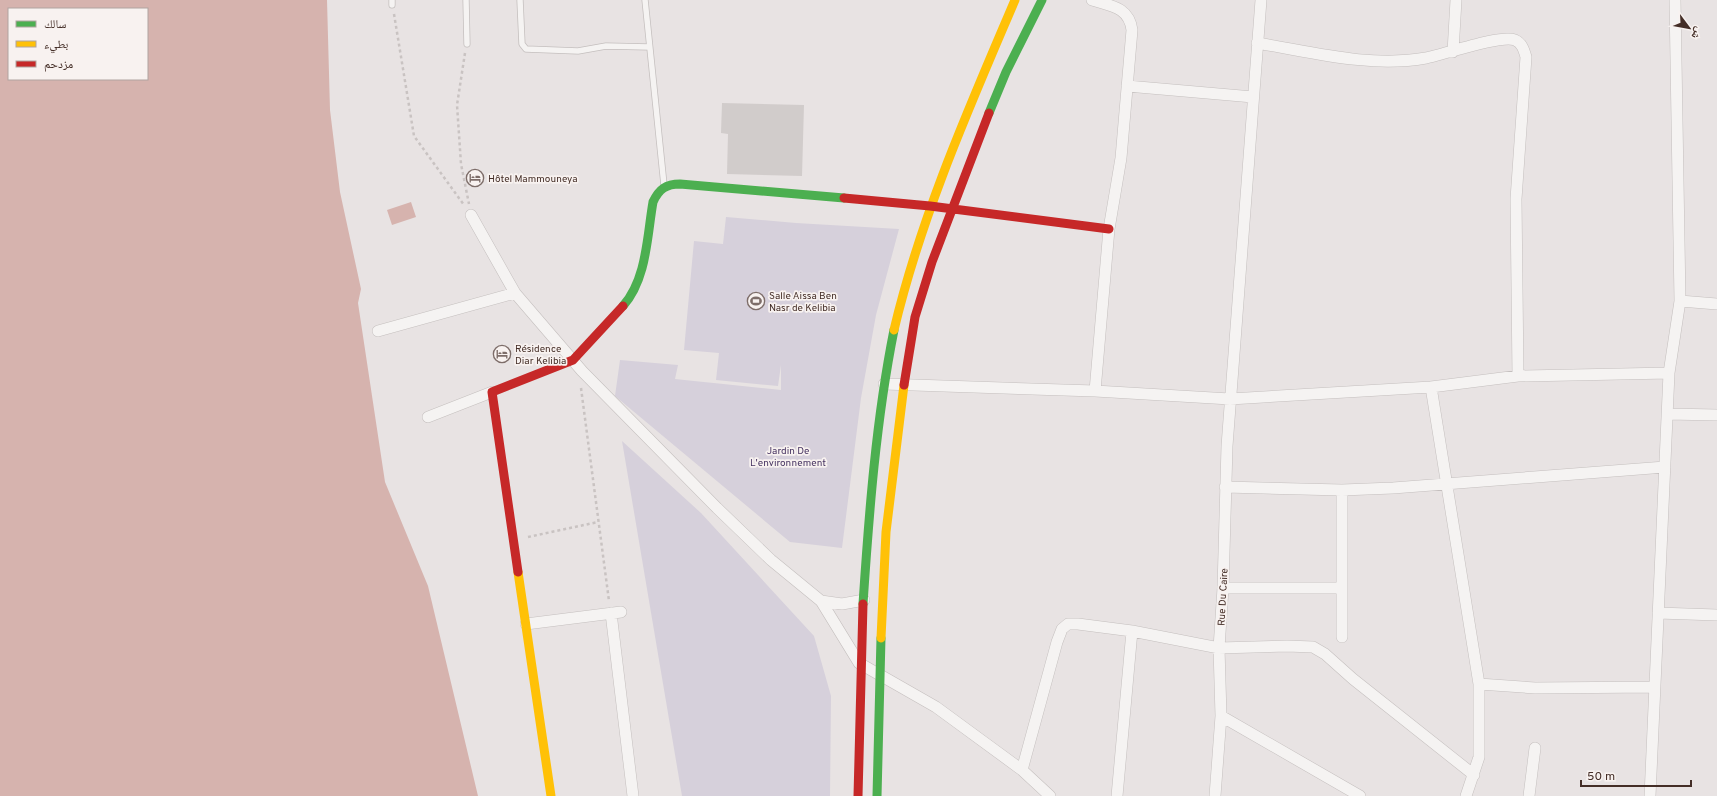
<svg xmlns="http://www.w3.org/2000/svg" width="1717" height="796" font-family="Overpass,'Noto Naskh Arabic',sans-serif">
<style>
.green{fill:#d6d0db}
.water{fill:#d6b3ae;fill-rule:evenodd}
.building{fill:#d1cccb}
.lines{fill:none;stroke-linecap:round;stroke-linejoin:round}
.lane-casing{stroke:#c4bfbe;stroke-width:7}
.street-casing{stroke:#c4bfbe;stroke-width:12}
.path{stroke:#c9c3c2;stroke-width:2.5;stroke-dasharray:3 3;stroke-linecap:butt}
.lane{stroke:#f5f3f2;stroke-width:5.5}
.street{stroke:#f5f3f2;stroke-width:11}
.fast{stroke:#4caf50;stroke-width:9}
.slow{stroke:#ffc107;stroke-width:9}
.jam{stroke:#c62828;stroke-width:9}
.labels{text-anchor:middle;stroke-width:3.5;stroke-linejoin:round;paint-order:stroke}
.poi-label{font-size:10px;fill:#442e27;stroke:#f8f2f0;text-anchor:start}
.park-label{font-size:10px;fill:#463361;stroke:#f8f2f0}
.street-label{font-size:10px;fill:#442e27;stroke:#f8f2f0}
</style>
<rect width="100%" height="100%" fill="#e8e3e3"/>
<path class="green" d="M726 217 796 223 899 229 876 315 861 398 842 548 790 542 615 396 620 360 678 365 675 379 781 390V365L778 386 716 380 719 353 684 350 694 241 723 244Z
M622 441 701 513 814 636 831 696 830 796H682Z"/>
<path class="water" d="M0 0H327L330 110 340 192 361 289 358 303 385 482 428 586 478 796H0ZM9 9H147V79H9Z
M411 202 416 217 392 225 387 210Z"/>
<path class="building" d="M722 103 804 105 802 176 727 174 728 134 721 133Z"/>
<g class="lines">
<defs>
<path id="lane" d="M466 0 467 44
M520 0 522 44 526 49 578 51 606 46 649 47
M645 0 664 185
M392 5V0"/>
<path id="street" d="M1092 0C1111 6 1129 7 1132 30L1121 158 1109 229 1095 391
M1257 43C1312 52 1370 68 1426 58 1443 55 1501 34 1515 40 1522 43 1524 50 1526 57L1516 199 1518 376
M1453 52 1456 0
M1127 86 1253 97
M471 215 515 293 582 371 717 508 771 560 821 601 859 663 936 707 1022 770 1050 796
M1680 301 1717 304
M378 331 515 293
M884 384 1095 391 1230 399 1431 387 1518 376 1669 373
M1431 387 1479 684V757L1466 796
M1668 414 1717 415
M428 417 492 392
M1225 487 1342 490 1393 488 1665 467
M1223 588H1341
M821 601 842 604 864 600
M611 613 633 796
M1658 613 1717 615
M526 624 621 612
M1342 637V490
M1479 684 1535 688 1654 687
M1221 716 1360 796
M1022 770 1057 642 1062 629 1068 624H1078L1132 631 1219 648 1287 646 1313 647 1325 654 1353 679 1474 775
M1117 796 1132 631
M1215 796 1221 716 1219 648 1223 588 1227 446 1261 0
M1529 796 1535 748
M1650 796 1669 373 1680 301 1675 0"/>
</defs>
<use href="#lane" class="lane-casing"/>
<use href="#street" class="street-casing"/>
<path class="path" d="M394 14 414 136 464 205
M465 53 457 105 461 164 469 204
M581 388 609 601
M528 537 598 522"/>
<use href="#lane" class="lane"/>
<use href="#street" class="street"/>
<path class="fast" d="M989 113 1006 72 1042 0
M623 306C647 279 647 236 653 202 659 189 666 184 680 184L844 198
M863 604C869 513 876 420 894 330
M877 796 881 638"/>
<path class="slow" d="M894 330C921 216 969 108 1015 0
M518 572 551 796
M881 638 886 532 904 385"/>
<path class="jam" d="M844 198 930 206 1109 229
M904 385 915 317 932 262 989 113
M518 572 492 392 573 360 623 306
M858 796 863 604"/>
</g>
<defs>
<symbol id="hotel-ring" viewBox="-11 -11 22 22"><circle r="9.5" fill="#f8f2f0" stroke="#7d6d69" stroke-width="1.5"/><path d="M-6-4.5h1.5V1H6V5H4.5V3h-9V5H-6ZM-4 0a1.8 1.8 0 1 1 3.6 0ZM.5 0V-2.5h3Q6-2.5 6 0Z" fill="#7d6d69"/></symbol>
<symbol id="stadium-ring" viewBox="-11 -11 22 22"><circle r="9.5" fill="#f8f2f0" stroke="#7d6d69" stroke-width="1.5"/><path d="M0-5a6.5 5 0 1 0 0 10a6.5 5 0 1 0 0-10ZM-3.5-1.8h7v3.6h-7Z" fill="#7d6d69"/></symbol>
</defs>
<g fill-rule="evenodd">
<use href="#hotel-ring" x="465" y="168" width="20" height="20"/>
<use href="#stadium-ring" x="746" y="291" width="20" height="20"/>
<use href="#hotel-ring" x="492" y="344" width="20" height="20"/>
</g>
<g class="labels">
<g class="poi-label">
<text x="488" y="182">Hôtel Mammouneya</text>
<text x="769" y="299">Salle Aissa Ben<tspan x="769" dy="12">Nasr de Kelibia</tspan></text>
<text x="515" y="352">Résidence<tspan x="515" dy="12">Diar Kelibia</tspan></text>
</g>
<g class="park-label">
<text x="788" y="454">Jardin De<tspan x="788" dy="12">L'environnement</tspan></text>
</g>
<g class="street-label">
<text transform="translate(1222 597) rotate(-87)" y="4">Rue Du Caire</text>
</g>
</g>
<rect x="8" y="8" width="140" height="72" fill="#f8f2f0" stroke="#b0a4a0"/>
<rect x="16" y="21" width="20" height="6" fill="#4caf50" stroke="#b0a4a0"/>
<text x="44" y="28" font-size="12" fill="#442e27">سالك</text>
<rect x="16" y="41" width="20" height="6" fill="#ffc107" stroke="#b0a4a0"/>
<text x="44" y="48" font-size="12" fill="#442e27">بطيء</text>
<rect x="16" y="61" width="20" height="6" fill="#c62828" stroke="#b0a4a0"/>
<text x="44" y="68" font-size="12" fill="#442e27">مزدحم</text>
<g transform="translate(1689 28) rotate(122)" stroke="#f8f2f0" stroke-width="3" paint-order="stroke">
<path d="M0-3L7 15L0 10L-7 15Z" fill="#442e27"/>
<text y="-6" font-size="11" font-weight="bold" text-anchor="middle" fill="#442e27">ش</text>
</g>
<path d="M1581 780v6h110v-6" fill="none" stroke="#442e27" stroke-width="2"/>
<text x="1587" y="780" font-size="12" fill="#442e27" stroke="#f8f2f0" stroke-width="3" paint-order="stroke">50 m</text>
</svg>
